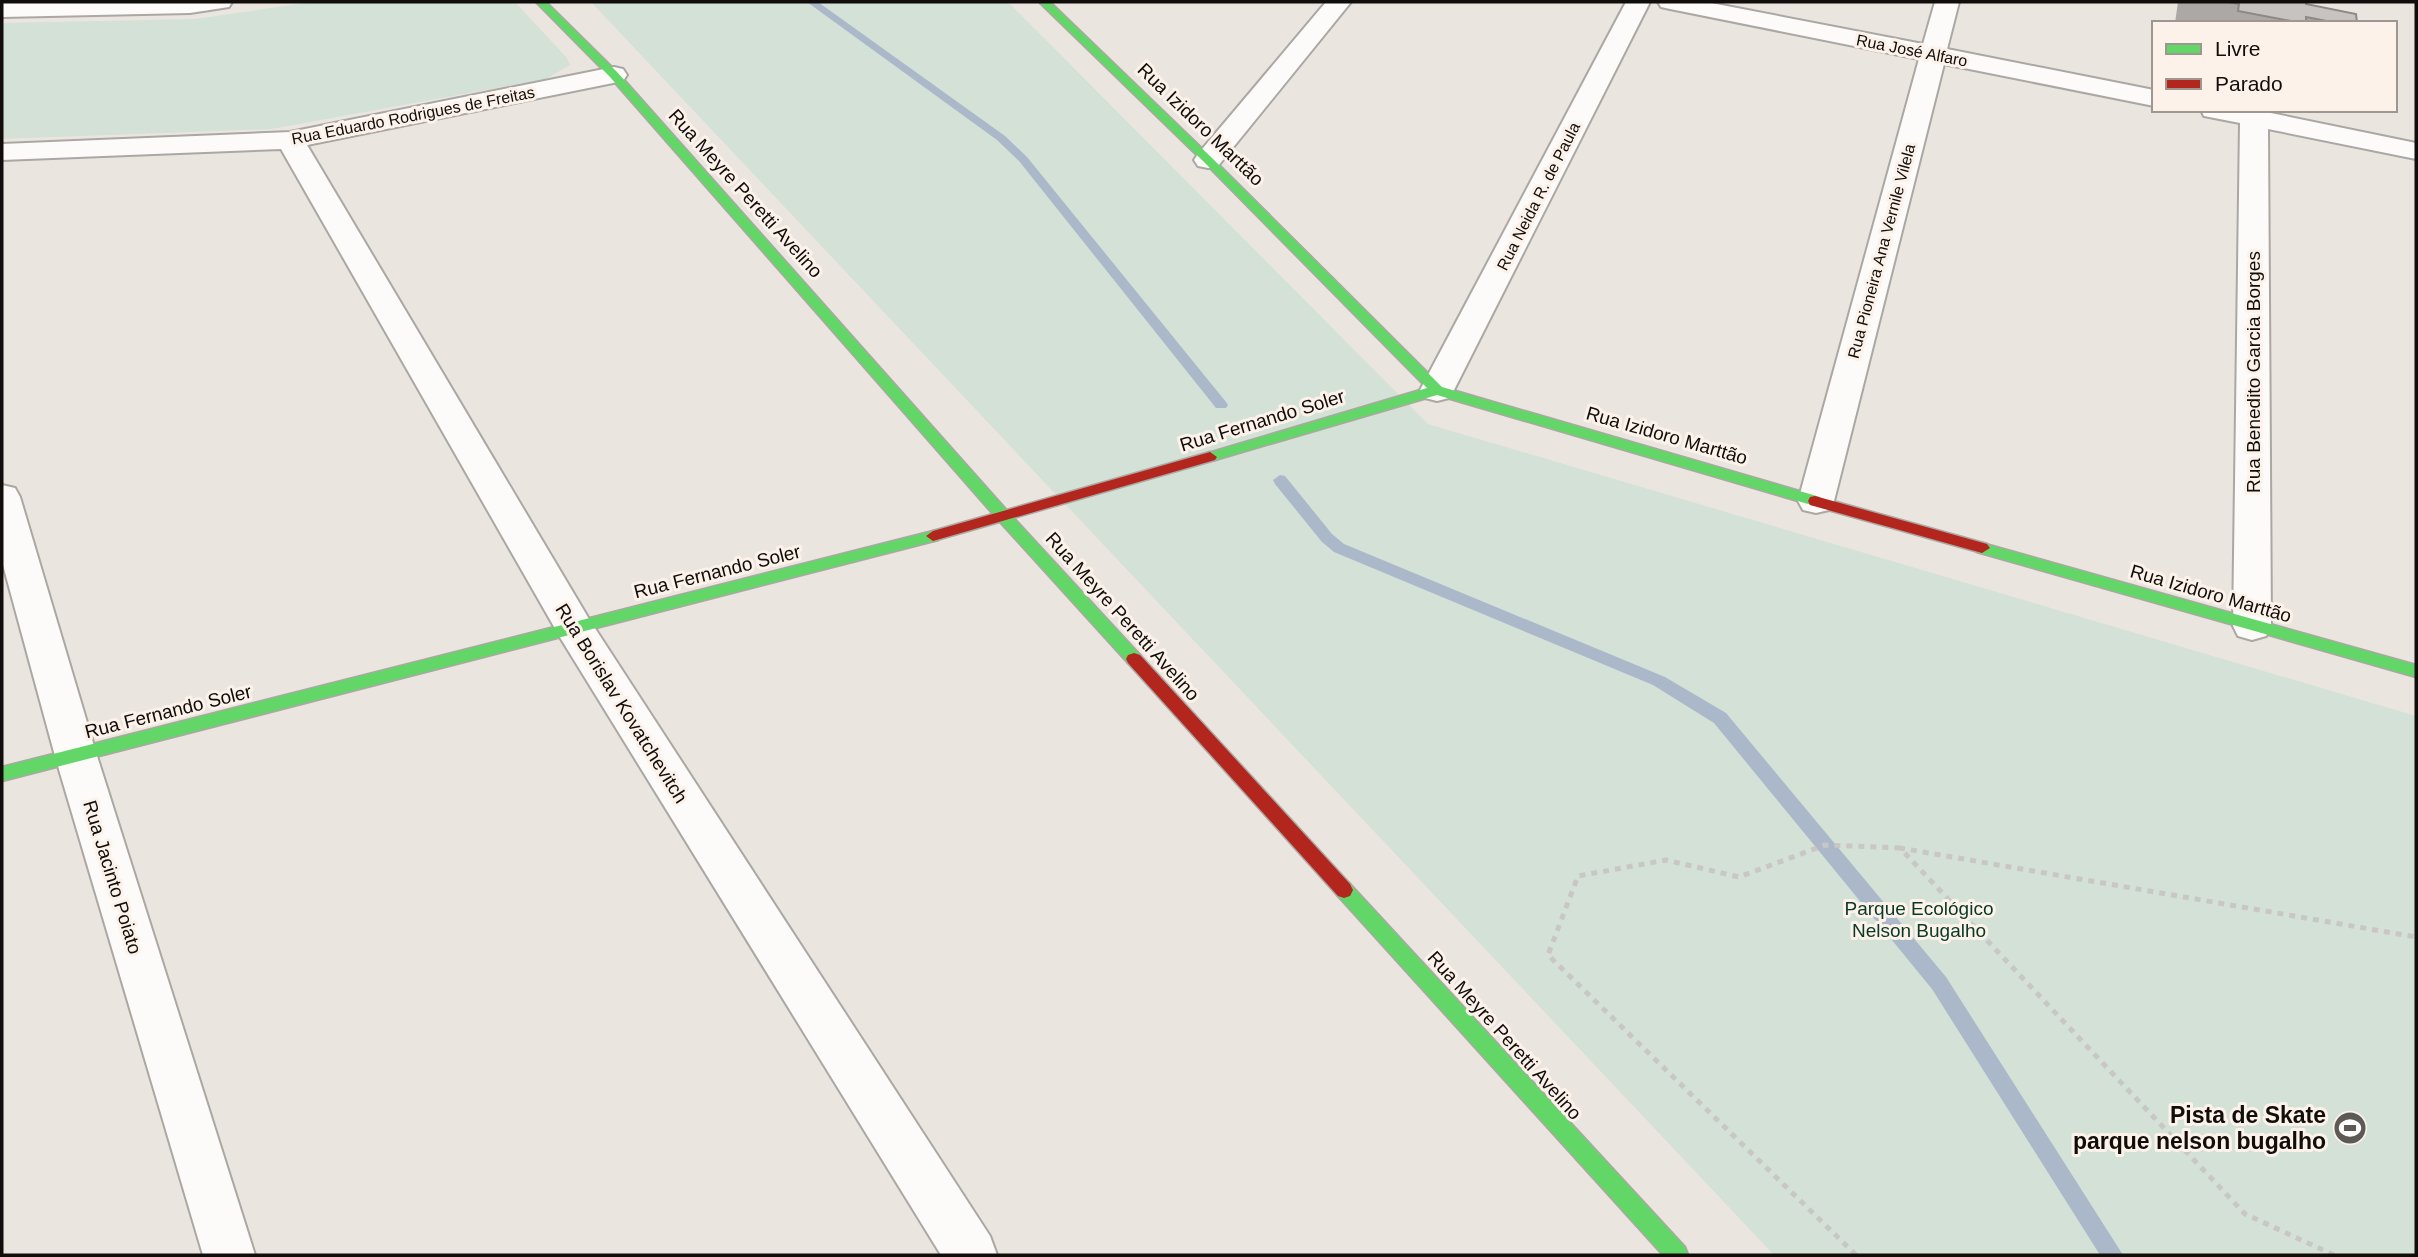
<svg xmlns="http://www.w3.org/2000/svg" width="2418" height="1257" font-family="Helvetica,sans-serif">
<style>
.green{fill:#d3e1d6}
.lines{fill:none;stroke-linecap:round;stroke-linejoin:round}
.stream{fill:#aab8ca;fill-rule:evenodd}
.street-casing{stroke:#aba7a3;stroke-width:4}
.fast-casing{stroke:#aba7a3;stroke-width:3}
.jam-casing{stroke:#aba7a3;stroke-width:3}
.path{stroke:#c9c7c5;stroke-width:5;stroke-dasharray:6 6;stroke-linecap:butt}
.street{fill:#fcfbfa;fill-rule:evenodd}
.fast{fill:#63d668;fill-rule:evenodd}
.jam{fill:#b3261e;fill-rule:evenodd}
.wall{fill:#aba8a5}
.building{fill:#c7c3c0;stroke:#8b8886;stroke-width:2}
.labels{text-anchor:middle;stroke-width:6;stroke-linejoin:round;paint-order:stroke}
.far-street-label{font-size:16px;fill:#100d0a;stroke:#fcf2ea}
.street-label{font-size:19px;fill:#100d0a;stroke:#fcf2ea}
.park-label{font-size:19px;fill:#073926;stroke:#fcf2ea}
.near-poi-label{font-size:23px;font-weight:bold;fill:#100d0a;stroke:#fcf2ea;text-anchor:end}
</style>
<rect width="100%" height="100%" fill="#ebe5e0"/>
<path class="green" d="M312 2H515L567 58 570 65 546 79 272 129 2 139V23L195 19Z
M591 2H1008L1428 424 2416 716V1255H1774Z"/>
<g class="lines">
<path class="stream" d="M807 2H818L1005 136 1027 157 1226 402 1228 405 1226 408H1216L1019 161 997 140Z
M1280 475 1285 476 1332 534 1344 544 1665 677 1726 713 1946 977 2123 1255H2100L1932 989 1714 723 1653 685 1334 552 1322 542 1275 484 1273 480Z"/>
<defs>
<path id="street" d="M232 2 229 7 190 13 2 17V3Z
M1326 2H1351L1218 166 1208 168 1198 166 1194 160 1198 154Z
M1626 2H1650L1454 390 1449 398 1437 401 1425 398 1420 390Z
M1658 2H1706L1923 44 1935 2H1959L1947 49 2154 90V106L1944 64 1834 501 1829 510 1816 513 1803 510 1798 501 1919 59 1670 9 1661 7Z
M614 67 623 69 627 75 623 81 307 145 589 619 990 1236 997 1255H941L561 639 281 149 2 160V144L290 132Z
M2201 110H2256L2416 143V159L2268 129 2271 626 2266 636 2252 640 2238 636 2233 626 2240 123 2204 116Z
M2 485 15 488 20 497 97 756 255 1255H203L55 756 2 561Z"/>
<path id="fast" d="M536 2H546L618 73 1010 514 1140 655 1142 659 1140 663H1128L1000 522 610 77Z
M1039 2H1050L1212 158 1442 387 1820 497 1822 501 1820 505 1815 506 1437 395 1215 460H1205L1203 457 1205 454 1427 388 1204 162Z
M933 531 940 536 938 540 2 781V767Z
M1982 543 2416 665V677L1977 552 1974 548 1977 544Z
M1344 882 1350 884 1685 1247 1688 1255H1663L1338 896 1335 890 1338 884Z"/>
<path id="jam" d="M1210 452 1217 457 1215 460 933 541 926 536 933 531Z
M1815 496 1987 544 1990 548 1982 553 1810 505 1808 501 1810 497Z
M1134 653 1140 655 1350 884 1353 890 1350 896 1344 898 1338 896 1128 663 1126 659 1128 655Z"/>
</defs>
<use href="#street" class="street-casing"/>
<use href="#fast" class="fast-casing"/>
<use href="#jam" class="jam-casing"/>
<path class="path" d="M1856 1255 1548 955 1578 876 1666 860 1739 877 1825 845 1900 848
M2334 1255 2245 1214 1900 848 2416 937"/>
<use href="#street" class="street"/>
<use href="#fast" class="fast"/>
<use href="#jam" class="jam"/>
</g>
<path class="wall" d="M2178 2H2306V4L2357 23H2175Z"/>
<path class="building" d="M2228 2H2306V4L2356 14 2357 23H2337L2306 17V23H2301L2238 11 2239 4Z"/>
<defs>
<symbol id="stadium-disc" viewBox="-11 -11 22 22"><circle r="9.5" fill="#5d5955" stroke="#fcf2ea"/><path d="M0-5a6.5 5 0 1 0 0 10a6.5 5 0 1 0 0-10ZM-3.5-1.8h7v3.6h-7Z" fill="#fff"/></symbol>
</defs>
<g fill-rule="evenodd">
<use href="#stadium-disc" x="2331" y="1109" width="38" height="38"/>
</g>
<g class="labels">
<g class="far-street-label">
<text transform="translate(1912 50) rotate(11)" y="6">Rua José Alfaro</text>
<text transform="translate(413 115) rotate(-11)" y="6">Rua Eduardo Rodrigues de Freitas</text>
<text transform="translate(1538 196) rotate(-63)" y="6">Rua Neida R. de Paula</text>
<text transform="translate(1881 251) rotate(-75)" y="6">Rua Pioneira Ana Vernile Vilela</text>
</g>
<g class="street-label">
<text transform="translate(1201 124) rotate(44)" y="7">Rua Izidoro Marttão</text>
<text transform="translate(746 193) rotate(48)" y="7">Rua Meyre Peretti Avelino</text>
<text transform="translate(2253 372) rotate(-90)" y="7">Rua Benedito Garcia Borges</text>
<text transform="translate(1262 420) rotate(-17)" y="7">Rua Fernando Soler</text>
<text transform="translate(1667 435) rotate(16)" y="7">Rua Izidoro Marttão</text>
<text transform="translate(717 571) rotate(-14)" y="7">Rua Fernando Soler</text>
<text transform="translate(2211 593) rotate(16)" y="7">Rua Izidoro Marttão</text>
<text transform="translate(1123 616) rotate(48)" y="7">Rua Meyre Peretti Avelino</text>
<text transform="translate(622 703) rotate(58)" y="7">Rua Borislav Kovatchevitch</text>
<text transform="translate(168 711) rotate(-14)" y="7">Rua Fernando Soler</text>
<text transform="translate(113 877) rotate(73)" y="7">Rua Jacinto Poiato</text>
<text transform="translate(1505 1035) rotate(48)" y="7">Rua Meyre Peretti Avelino</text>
</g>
<g class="park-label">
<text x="1919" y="915">Parque Ecológico<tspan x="1919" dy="22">Nelson Bugalho</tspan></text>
</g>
<g class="near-poi-label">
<text x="2326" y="1123">Pista de Skate<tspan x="2326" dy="26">parque nelson bugalho</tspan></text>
</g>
</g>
<rect width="2418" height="1257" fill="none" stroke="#100d0a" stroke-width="7"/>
<rect x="2152" y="21" width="245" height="91" fill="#fcf2ea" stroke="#9e9690" stroke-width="2"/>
<rect x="2166" y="44" width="35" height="10" fill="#63d668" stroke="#9e9690" stroke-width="2"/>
<text x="2215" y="56" font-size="21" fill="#100d0a">Livre</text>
<rect x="2166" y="79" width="35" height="10" fill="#b3261e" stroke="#9e9690" stroke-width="2"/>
<text x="2215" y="91" font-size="21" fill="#100d0a">Parado</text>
</svg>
